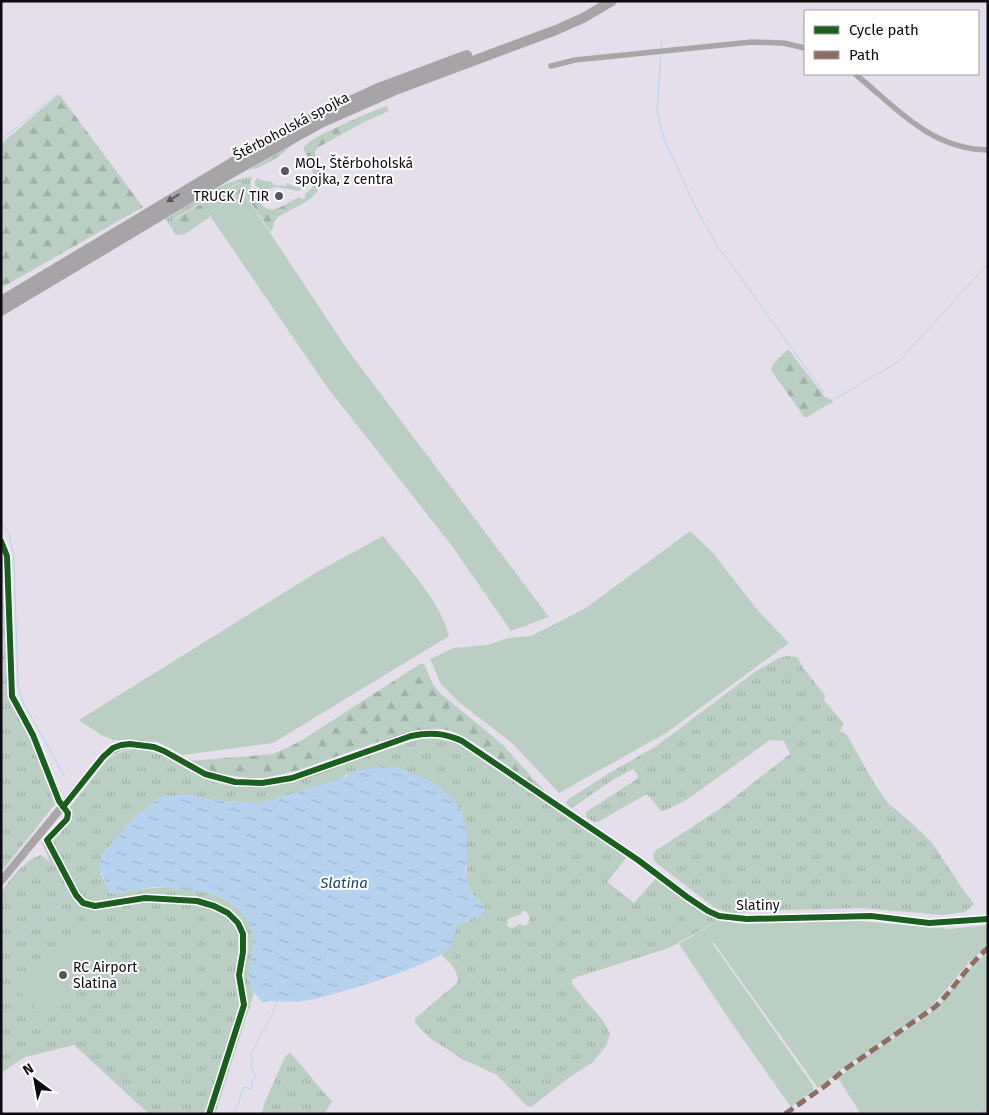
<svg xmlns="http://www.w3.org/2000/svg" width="989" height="1115" font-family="'Fira Sans',sans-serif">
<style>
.grass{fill:url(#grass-tufts);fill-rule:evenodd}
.forest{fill:url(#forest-firs)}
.garden{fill:#bbcec4}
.water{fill:url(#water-ripples)}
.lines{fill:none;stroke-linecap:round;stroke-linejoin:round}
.stream{stroke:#b7d2ef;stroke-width:1}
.street{stroke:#a8a6a7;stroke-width:5.5}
.secondary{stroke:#a8a6a8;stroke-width:8}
.highway{stroke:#a6a4a7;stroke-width:10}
.quiet{stroke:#8d6e63;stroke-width:5;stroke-dasharray:10 5;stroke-linecap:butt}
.cycleway-casing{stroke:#fff;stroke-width:9}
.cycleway{stroke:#1b5e20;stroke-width:6}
.oneway{fill:#5a575c}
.poi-dot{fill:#59555e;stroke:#fff;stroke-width:2}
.labels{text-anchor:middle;stroke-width:4;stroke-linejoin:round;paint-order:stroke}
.street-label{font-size:14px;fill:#0e0a12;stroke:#fff}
.poi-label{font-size:14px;fill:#0e0a12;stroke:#fff;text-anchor:start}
.water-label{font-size:15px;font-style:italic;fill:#164467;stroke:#fff}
</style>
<defs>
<pattern id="grass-tufts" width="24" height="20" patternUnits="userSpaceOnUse" patternTransform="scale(1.25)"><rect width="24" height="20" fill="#bbcec4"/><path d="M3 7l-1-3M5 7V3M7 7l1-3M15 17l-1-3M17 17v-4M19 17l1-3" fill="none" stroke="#a0b0a7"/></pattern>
<pattern id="forest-firs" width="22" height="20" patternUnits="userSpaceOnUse" patternTransform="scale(1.25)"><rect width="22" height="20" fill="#bbcec4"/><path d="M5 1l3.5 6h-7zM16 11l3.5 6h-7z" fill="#a0b0a7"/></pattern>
<pattern id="water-ripples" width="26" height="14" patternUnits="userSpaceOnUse" patternTransform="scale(1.25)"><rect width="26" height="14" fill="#b7d2ef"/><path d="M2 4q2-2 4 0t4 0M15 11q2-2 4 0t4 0" fill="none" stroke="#9cb3cc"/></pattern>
</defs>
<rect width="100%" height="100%" fill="#e5dfeb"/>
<path class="grass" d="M386 106 389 111 364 122 361 116Z
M291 145C282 157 261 168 247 171Z
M252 177 250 182 251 188 246 186 241 182 238 183 173 219V230L165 219C189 206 225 178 252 177Z
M258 177 260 180 272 182 274 185 287 186 286 183 300 188 307 182V187L298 191 278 187 261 190 255 185V181Z
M1 552 3 556 8 696 30 737 56 803 1 872Z
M787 656 797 657 804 669 825 695 824 700 844 724 840 731 847 735 874 783 887 802 916 827 933 844 960 885 974 904 965 912 942 915 862 908 752 911 732 914 715 908 655 862 653 856 655 851 721 808 790 754 784 741 770 740 685 801 664 811H661L648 795H645L598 822H594L586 817V812L637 779 638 776 633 769 611 781 572 808 568 806 566 802 569 799 609 773 655 747 756 671 779 658Z
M424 738 450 740 465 747 627 857 607 882 634 903 655 879 693 907 719 920 669 948 577 977 572 980V984L604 1022 610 1034 606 1046 592 1063 571 1076 531 1107 527 1106 497 1075 462 1059 430 1038 415 1023V1019L418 1016 457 983C460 972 449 961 441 955L449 946 458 922 469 921 480 901 473 895 466 881 467 869 462 812 460 809 346 774 343 778 272 800 254 803 212 800 190 795 164 796 155 801 132 820 101 856V874L110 893 115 894C155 883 246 881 253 937 256 960 242 968 254 993L215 1114H149L74 1045 25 1057 1 1073V892C12 878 23 861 41 855L50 862 42 843 107 760C150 727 184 778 225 785 272 794 312 775 355 760 378 752 401 745 424 738ZM523 911H526C530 916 530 918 528 924L524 926 520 924 512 928 507 926 508 919 521 914Z
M290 1052 332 1102 324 1114H262L264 1104 285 1057Z"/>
<path class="forest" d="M59 94 143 207 1 288V144Z
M361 116 364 122 317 148C313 155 315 159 318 166 331 198 298 204 277 218L274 222 273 229 270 231 243 191 208 213 210 217 185 234 176 235 173 230V220L241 182 246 186 251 188C266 219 274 211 299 197L302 199 305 198V194C320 184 314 174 307 160L309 159 303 148C316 134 344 125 361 116Z
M788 349 825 397 834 401 805 418 771 370 773 364Z
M420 664H424L433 684 440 693 502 744 551 798C528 782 468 732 443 729 428 728 412 732 397 735L299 770 266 778H247L215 773 190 761 273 754 299 742Z
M988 1100V1114H972Z"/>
<path class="garden" d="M243 192 347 349 549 617 511 631 452 546 327 387 208 213Z
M690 531 712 552 760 613 789 643 666 733 559 793 511 742 460 703 441 684 430 659 454 648 487 645 508 638 531 636 586 608Z
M383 536C405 564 441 602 449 636L273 743 183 755 158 742 113 740 101 735 79 720 317 572Z
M719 920 741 924 860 921 949 929 988 925V946L971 960 932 1006 915 1020 839 1071 818 1088 714 943H712L812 1084 814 1090 791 1107 731 1022 679 944Z
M80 930 109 960 47 1020 18 990Z
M988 952V1100L972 1114H861L838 1078 864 1058 917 1023 936 1009 969 969Z"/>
<path class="water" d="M378 767H397L435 783 457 804 462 812 467 835 466 881 473 895 484 906V911L481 916 458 923C455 932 453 943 447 950 433 965 327 998 304 1001 290 1003 276 1000 262 1002 241 979 251 972 253 946 254 936 251 925 245 917 227 894 208 892 181 889 172 889 163 887 154 887 141 888 125 894 113 894L109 892 100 868 101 856 132 820 155 801 164 796 190 795 212 800 254 803 272 800 343 778 354 771Z"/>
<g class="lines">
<path class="stream" d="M661 49 662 41
M661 53 657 111 664 139 697 210 717 245 824 393
M1 140 56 95
M835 399 899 361 988 264
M1 524 9 534 14 559 18 686 24 704 65 777
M93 870 99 868
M75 885 88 873
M1 945 26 935 65 901 69 889
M447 950 550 1056
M235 1114V1108L239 1105 240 1097 243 1088 246 1087 250 1089 252 1087V1080L256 1077 251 1067 253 1061 251 1054C260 1036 271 1019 278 1000"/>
<path class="street" d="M551 66 575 60 752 42 783 43 805 48
M855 74C897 108 930 149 988 150"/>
<path class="secondary" d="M1 881 103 757C140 725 172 760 207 774 224 781 244 785 262 783 300 781 343 760 378 747 392 741 407 735 422 733 436 732 449 735 462 741L638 860 687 897 708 911 719 916 747 919 871 916 929 923 988 919"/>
<path class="highway" d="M1 301 233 162 302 123 376 89 467 55
M1 311 235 171 321 123 398 89 556 30 583 18 612 1"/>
<path class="quiet" d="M785 1114 825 1086 844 1070 935 1007C954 989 967 966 988 948"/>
<defs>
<path id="cycleway" d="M1 541 7 556 12 696 33 735 59 801 68 813 67 819 47 840 76 895 83 903 95 906 145 898 197 901 214 906 228 913 238 923 243 934V952L239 975 244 1005 209 1114
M63 807 103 757 113 748 121 745 130 744 154 747 164 751 205 774 235 782 262 783 292 778 411 736C430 732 445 733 462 741L638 860 687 897 708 911 719 916 747 919 871 916 929 923 988 919"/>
</defs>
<use href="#cycleway" class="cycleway-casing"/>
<use href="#cycleway" class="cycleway"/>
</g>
<defs><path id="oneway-solid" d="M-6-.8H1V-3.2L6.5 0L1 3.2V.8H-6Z" transform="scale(1.25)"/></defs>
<use class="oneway" href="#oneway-solid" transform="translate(173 198) rotate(149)"/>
<g class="poi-dot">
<circle cx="285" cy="171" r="5"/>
<circle cx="279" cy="196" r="5"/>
<circle cx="63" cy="975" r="5"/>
</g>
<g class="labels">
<g class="street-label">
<text transform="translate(291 126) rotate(-28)" y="5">Štěrboholská spojka</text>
<text x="758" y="910">Slatiny</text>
</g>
<g class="poi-label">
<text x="295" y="168">MOL, Štěrboholská<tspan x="295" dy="16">spojka, z centra</tspan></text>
<text x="269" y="201" text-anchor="end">TRUCK / TIR</text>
<text x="73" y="972">RC Airport<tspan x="73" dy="16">Slatina</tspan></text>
</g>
<g class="water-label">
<text x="344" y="888">Slatina</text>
</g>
</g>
<rect width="989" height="1115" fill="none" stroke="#0e0a12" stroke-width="5"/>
<rect x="804" y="10" width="175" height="65" fill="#ffffff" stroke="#9f9da0"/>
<rect x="814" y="26" width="25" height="8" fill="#1b5e20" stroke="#9f9da0"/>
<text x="849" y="35" font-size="15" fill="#0e0a12">Cycle path</text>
<rect x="814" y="51" width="25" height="8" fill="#8d6e63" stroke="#9f9da0"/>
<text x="849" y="60" font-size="15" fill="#0e0a12">Path</text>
<g transform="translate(35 1080) rotate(328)" stroke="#ffffff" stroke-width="4" paint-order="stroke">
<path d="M0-4L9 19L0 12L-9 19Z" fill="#0e0a12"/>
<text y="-8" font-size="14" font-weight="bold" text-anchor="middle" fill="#0e0a12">N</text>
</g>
</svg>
